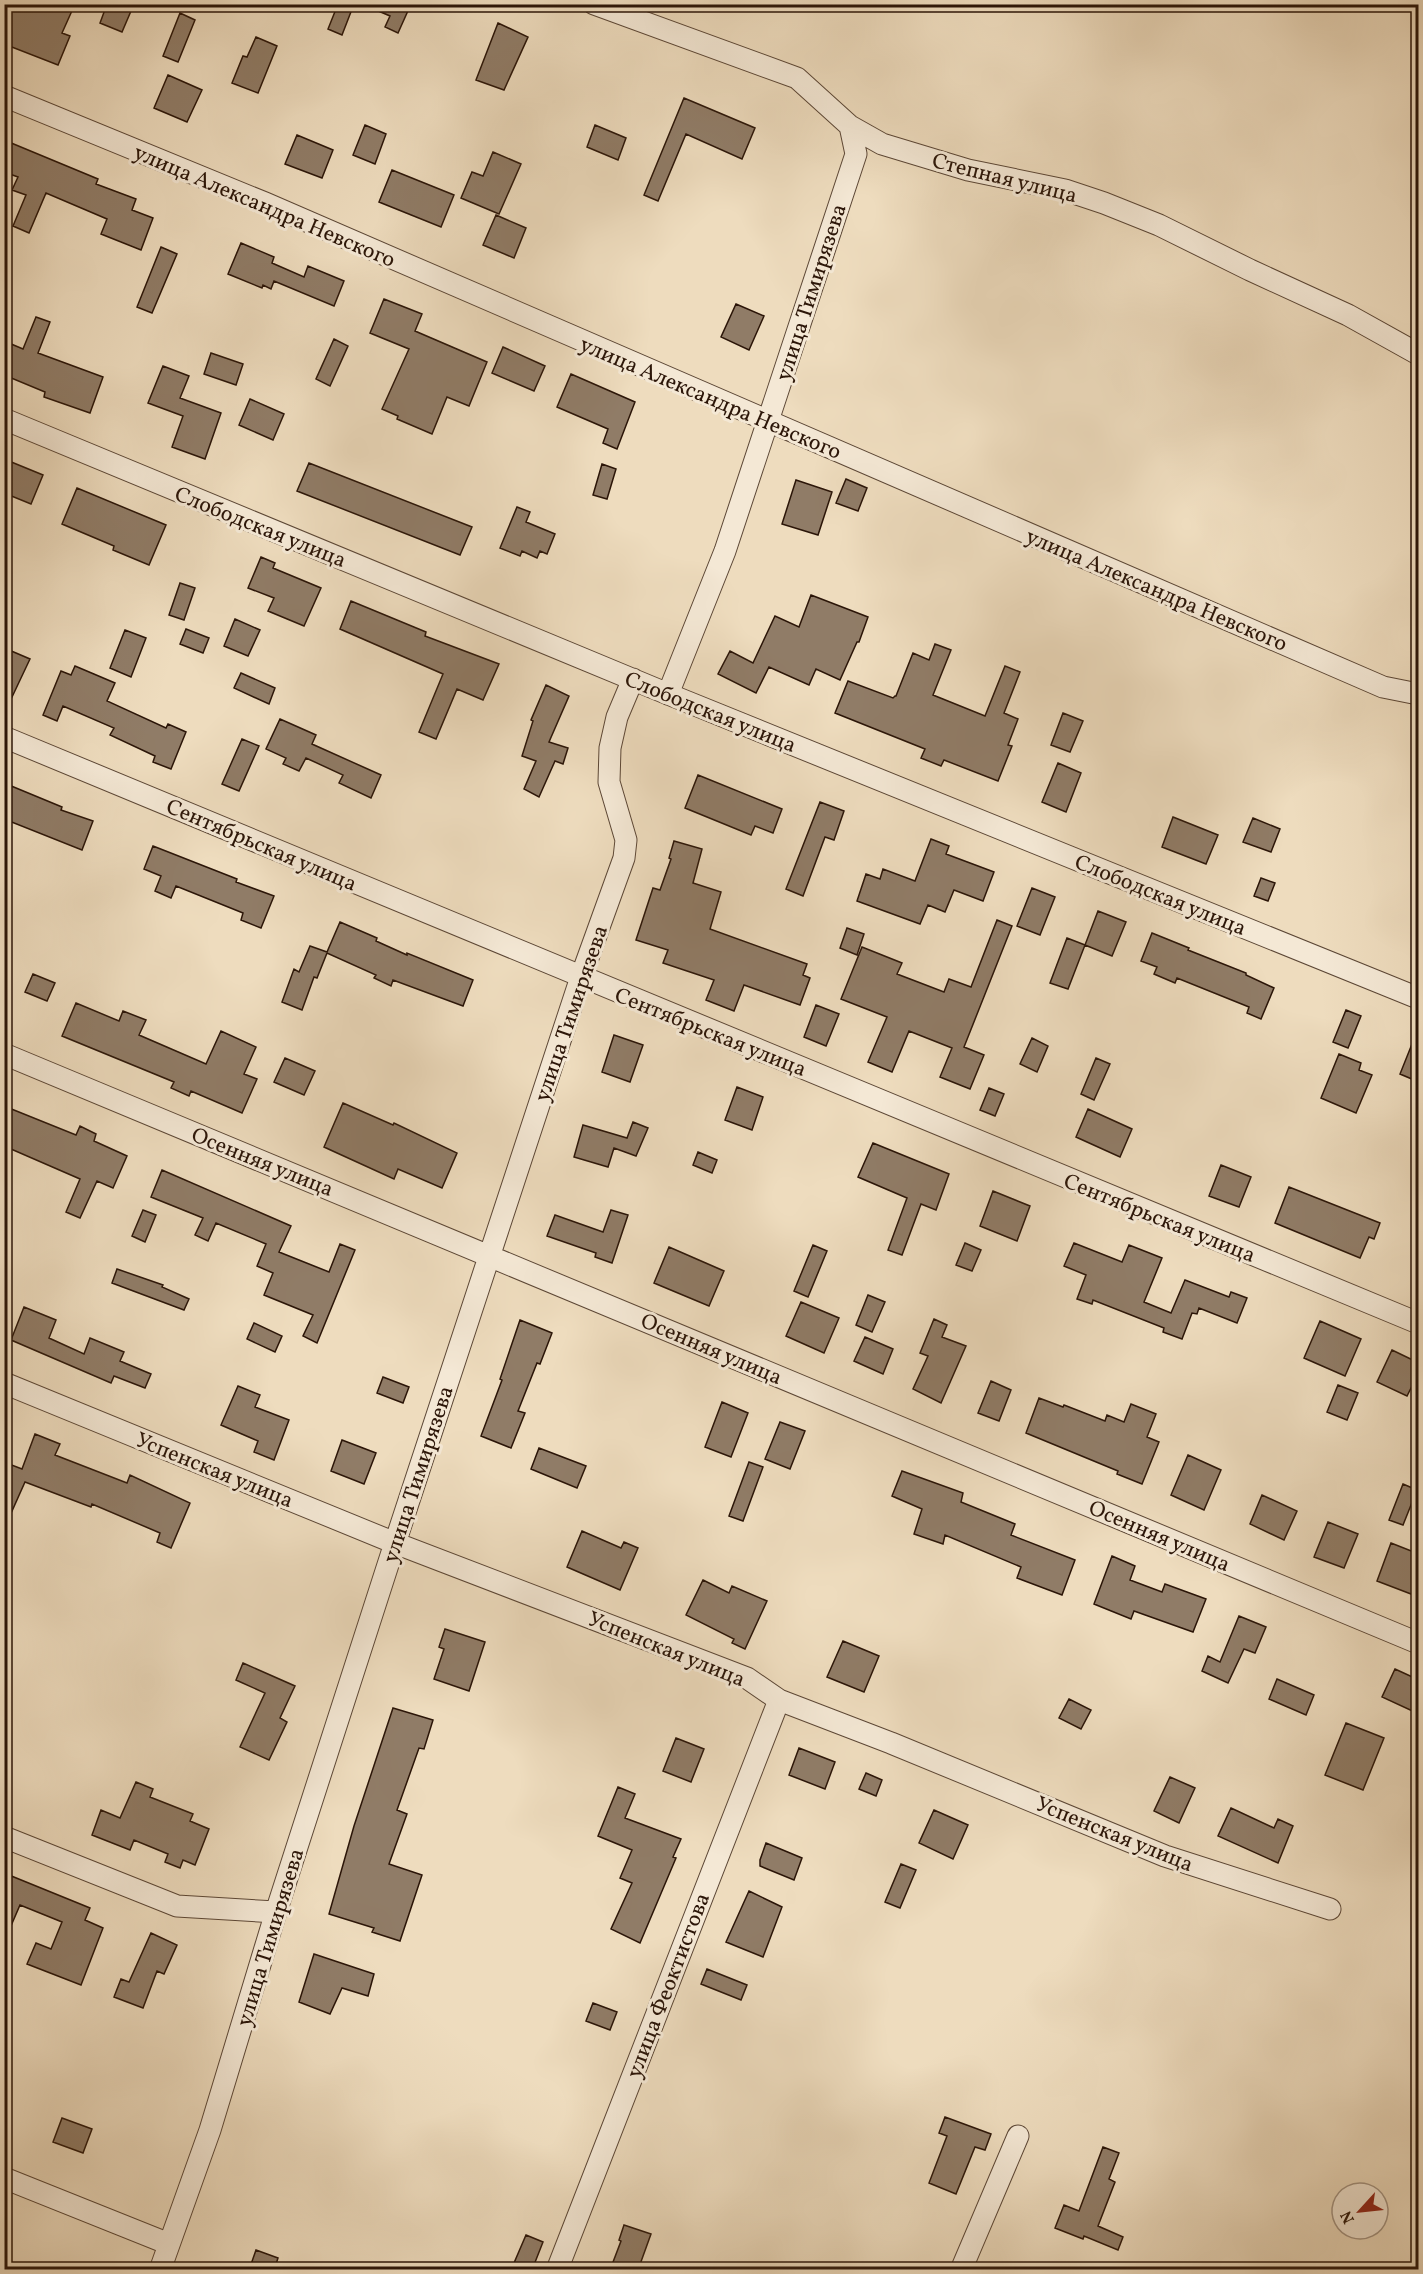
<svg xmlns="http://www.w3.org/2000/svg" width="1423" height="2274" font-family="Vollkorn,serif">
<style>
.building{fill:#907c67;stroke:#2b1508;stroke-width:1.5}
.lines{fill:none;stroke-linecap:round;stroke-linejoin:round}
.minor-casing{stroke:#5c4736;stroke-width:23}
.minor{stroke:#f4e8d5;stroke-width:21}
.labels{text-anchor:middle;stroke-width:6;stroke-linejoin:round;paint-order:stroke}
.street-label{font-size:22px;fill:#2b1508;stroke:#f4e8d5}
</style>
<rect width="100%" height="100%" fill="#eedcbe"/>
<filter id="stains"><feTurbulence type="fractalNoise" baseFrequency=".00333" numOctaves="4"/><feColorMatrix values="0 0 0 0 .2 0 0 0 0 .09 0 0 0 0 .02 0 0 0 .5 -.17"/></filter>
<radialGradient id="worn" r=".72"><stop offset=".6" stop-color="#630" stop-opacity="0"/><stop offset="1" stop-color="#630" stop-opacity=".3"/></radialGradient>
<path class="building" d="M11 4H75L62 33 70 36 58 65 4 44V20Z
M107 4H134L122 32 100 23Z
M338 4H354L342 35 328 29Z
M362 4H411L398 33 385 27 390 16Z
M180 13 195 20 178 62 163 56Z
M498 23 528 37 504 90 476 80Z
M256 37 277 46 258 93 232 83 243 56 247 57Z
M168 75 202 90 187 122 154 108Z
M684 98 755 128 742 159 686 134 658 201 644 195Z
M365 125 386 134 375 164 353 155Z
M595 125 626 138 618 160 587 147Z
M297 135 333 150 322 178 285 164Z
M4 140 98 179 96 184 136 199 132 210 153 218 141 250 101 234 107 219 46 193 29 233 13 226 26 195 12 190 18 177 4 172Z
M493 152 521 164 499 214 461 198 472 172 483 176Z
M392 170 454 195 441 227 379 202Z
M496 215 526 228 514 258 483 245Z
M241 243 274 257 272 263 304 277 308 266 344 281 334 306 274 281 271 289 263 285 262 288 228 274Z
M161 247 177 254 152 313 137 307Z
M384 299 422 314 415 331 487 362 469 406 447 397 432 434 397 419 398 416 382 409 409 349 370 333Z
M736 304 764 316 749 350 721 337Z
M36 317 50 322 38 353 103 377 90 413 44 397 45 392 4 375V341L23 349Z
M334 339 348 346 330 386 316 379Z
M503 347 545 366 534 391 492 373Z
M211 353 243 364 236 385 204 374Z
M163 366 189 376 180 398 221 413 205 459 172 447 183 416 148 403Z
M571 374 635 402 617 449 603 443 608 429 557 407Z
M250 399 284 414 273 440 239 425Z
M4 459 43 475 31 504 4 493Z
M309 463 472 527 460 555 297 491Z
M602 464 616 469 607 499 593 495Z
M846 479 867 488 858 511 836 503Z
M796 480 832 492 818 535 782 524Z
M77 488 166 525 149 565 113 550 114 546 62 524Z
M517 507 530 512 526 522 555 534 547 554 540 551 537 558 522 551 520 556 500 548Z
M261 557 275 563 273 568 321 588 304 626 268 611 274 598 248 588Z
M180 583 195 588 184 620 169 615Z
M811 595 868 617 859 642H857L840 680 816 669 809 685 769 667 756 693 718 674 730 651 753 663 775 616 799 627Z
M351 601 426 632 425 636 499 664 483 700 457 689 436 739 419 732 443 674 340 629Z
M235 619 260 630 248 656 224 646Z
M186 629 209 638 203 653 180 644Z
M125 630 146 638 131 677 110 668Z
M935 644 951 650 933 695 985 716 1005 666 1020 672 1004 713 1018 719 1008 745 1012 746 998 781 944 760 941 766 921 758 925 749 835 713 848 681 893 698 895 696H896L913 653 929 660Z
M9 650 30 659 4 714V660Z
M75 666 115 683 107 701 166 728 168 724 186 732 171 769 153 762 155 756 110 735 114 728 63 706 57 721 43 715 61 671 71 675Z
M241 673 275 688 269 704 234 688Z
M546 685 569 696 549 742 568 748 563 764 555 761 539 797 524 789 536 761 522 756 533 721 531 720Z
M1063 713 1083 721 1070 752 1051 745Z
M280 719 316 735 312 744 381 775 371 798 339 783 343 775 306 758 299 771 283 764 286 758 266 749Z
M242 739 259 746 239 791 222 784Z
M1058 763 1081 773 1066 812 1042 802Z
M698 775 782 809 773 833 755 826 751 835 685 808Z
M4 783 62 807 61 810 93 821 82 850 4 819Z
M820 802 844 811 834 840 825 837 803 896 786 889Z
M1173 817 1218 835 1206 864 1162 847Z
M1253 818 1280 829 1271 852 1243 842Z
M931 839 949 846 946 854 994 872 983 901 954 890 945 912 928 905 920 924 857 901 866 874 880 879 883 869 915 881Z
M674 841 702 849 693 883 721 892 710 929 807 964 803 975 810 978 800 1005 744 985 734 1011 706 1000 714 980 663 963 668 950 636 940 653 888 660 890 671 859 669 858Z
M153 846 237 879 236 882 274 896 261 928 241 920 243 913 176 886 171 898 155 891 161 876 144 869Z
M1261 878 1275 883 1268 901 1254 896Z
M1032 888 1055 897 1040 935 1017 926Z
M1098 911 1126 922 1112 956 1085 945Z
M997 920 1012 926 964 1047 984 1055 970 1089 940 1077 952 1048 909 1031 892 1072 868 1062 887 1017 841 999 862 947 902 963 897 974 944 992 949 979 971 987Z
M340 922 377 938 376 941 407 955V953L473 980 463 1006 393 980 391 986 374 978 376 975 327 953 317 978 314 977 302 1010 282 1002 294 969 299 972 310 946 327 952Z
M847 928 864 934 857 955 840 948Z
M1152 933 1189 948 1188 950 1246 973V975L1274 988 1261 1019 1247 1013 1249 1007 1177 978 1175 983 1154 974 1157 967 1141 961Z
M1067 938 1085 945 1068 989 1050 983Z
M33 974 55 983 47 1001 25 992Z
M76 1003 119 1021 123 1011 146 1020 139 1035 206 1064 221 1031 256 1047 244 1074 257 1079 242 1113 191 1091 189 1096 171 1088 174 1082 62 1036Z
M816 1005 839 1014 826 1046 804 1037Z
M1346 1010 1361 1016 1348 1048 1333 1042Z
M1418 1029H1419V1082L1400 1074Z
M614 1035 643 1045 630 1082 602 1072Z
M1032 1038 1048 1046 1037 1072 1020 1064Z
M1339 1054 1361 1063 1359 1070 1372 1075 1356 1113 1321 1098Z
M285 1058 315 1071 304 1095 274 1082Z
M1096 1058 1110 1064 1094 1100 1081 1094Z
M737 1087 763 1097 752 1130 725 1120Z
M989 1088 1004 1094 995 1116 980 1110Z
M343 1103 393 1125 394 1123 457 1153 442 1188 398 1169 394 1179 324 1147Z
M4 1106 76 1135 80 1126 96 1134 94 1141 127 1156 113 1188 97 1181 80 1218 66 1212 80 1179 4 1146Z
M1088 1109 1132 1129 1120 1157 1076 1137Z
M633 1122 648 1128 636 1156 614 1148 608 1167 574 1157 583 1125 627 1138Z
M873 1143 949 1174 936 1210 921 1204 902 1255 888 1250 907 1198 858 1177Z
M698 1152 717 1160 712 1173 693 1165Z
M1221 1165 1251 1177 1239 1207 1209 1196Z
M162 1170 291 1226 279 1252 329 1272 340 1244 355 1250 317 1343 303 1336 313 1315 264 1295 273 1273 257 1266 266 1244 216 1223 208 1241 195 1235 203 1218 151 1197Z
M1289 1187 1380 1223 1374 1239 1369 1237 1360 1258 1275 1223Z
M993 1191 1030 1206 1017 1241 980 1226Z
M143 1210 156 1215 145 1242 132 1236Z
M611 1210 628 1215 612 1263 595 1257 596 1253 547 1236 555 1215 603 1232Z
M965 1243 981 1250 972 1271 956 1265Z
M1074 1243 1122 1262 1129 1245 1162 1258 1144 1302 1171 1313 1185 1280 1229 1297 1231 1292 1247 1298 1237 1323 1199 1308 1197 1314 1192 1313 1182 1339 1163 1332 1164 1328 1093 1300 1092 1304 1077 1299 1086 1275 1064 1266Z
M813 1245 827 1251 808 1297 794 1291Z
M669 1247 724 1271 709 1306 654 1283Z
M117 1269 163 1285 162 1287 189 1299 184 1310 112 1283Z
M868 1295 885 1302 872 1332 856 1325Z
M801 1302 839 1318 824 1353 786 1336Z
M24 1307 56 1320 49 1338 84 1354 90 1338 124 1352 120 1361 151 1374 145 1388 114 1376 111 1383 11 1340Z
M934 1319 947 1325 942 1337 966 1346 941 1403 913 1389 928 1356 920 1353Z
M520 1320 552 1333 540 1364 537 1363 518 1411 525 1413 511 1448 481 1436 502 1380 500 1379Z
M1320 1321 1361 1339 1345 1376 1304 1358Z
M254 1323 282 1336 275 1352 247 1339Z
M865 1337 893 1349 883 1374 854 1361Z
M1392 1350 1419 1363V1372L1407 1396 1377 1382Z
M383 1377 409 1387 403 1403 377 1393Z
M991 1381 1011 1390 999 1421 978 1413Z
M1338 1385 1358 1393 1347 1420 1327 1412Z
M238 1386 260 1395 255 1407 289 1420 274 1460 254 1452 258 1441 221 1425Z
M1039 1398 1063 1407 1064 1405 1105 1421 1107 1415 1124 1422 1131 1404 1156 1414 1147 1437 1159 1442 1142 1484 1117 1474 1118 1471 1026 1433Z
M722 1402 748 1413 731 1457 705 1447Z
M780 1422 805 1431 790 1469 765 1459Z
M35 1434 60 1444 55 1455 127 1483 130 1475 190 1503 171 1548 157 1542 160 1533 92 1504 91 1507 25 1482 4 1529V1462L22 1469Z
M342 1440 376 1453 364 1484 331 1471Z
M539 1448 586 1466 577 1488 531 1469Z
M1188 1455 1221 1470 1204 1510 1171 1495Z
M749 1462 763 1467 743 1521 729 1516Z
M902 1471 963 1493 961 1502 1015 1524 1011 1535 1075 1560 1062 1595 1017 1578 1021 1567 945 1535 943 1544 914 1534 922 1509 892 1496Z
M1403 1484 1417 1490 1403 1525 1389 1520Z
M1262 1495 1297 1511 1284 1540 1250 1524Z
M1328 1522 1358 1534 1344 1568 1314 1557Z
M582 1531 621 1548 624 1542 638 1548 620 1590 567 1567Z
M1391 1543 1419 1554V1576L1411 1594 1377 1581Z
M1112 1556 1135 1566 1130 1580 1162 1592 1165 1584 1206 1599 1193 1632 1134 1611 1131 1619 1094 1604Z
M703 1580 729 1593 732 1586 767 1601 745 1649 732 1643 734 1639 686 1615Z
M1239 1616 1266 1627 1255 1653 1244 1649 1228 1683 1202 1671 1208 1656 1220 1662Z
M445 1629 485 1642 469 1691 434 1679 444 1649 439 1647Z
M843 1641 879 1656 864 1692 827 1677Z
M243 1663 295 1686 280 1718 287 1722 269 1760 240 1747 265 1693 236 1680Z
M1395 1669 1419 1680V1714L1382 1697Z
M1277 1679 1314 1695 1306 1715 1269 1699Z
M1069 1699 1091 1710 1081 1729 1059 1718Z
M393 1708 433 1720 424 1749 419 1748 397 1810 407 1814 389 1864 422 1875 400 1941 372 1932 374 1928 329 1914 354 1826Z
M1346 1723 1384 1738 1363 1790 1325 1775Z
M676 1738 704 1749 691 1782 663 1771Z
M799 1748 835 1762 825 1789 789 1775Z
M866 1773 882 1780 876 1796 859 1789Z
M1170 1777 1195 1788 1179 1823 1154 1811Z
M136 1782 153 1789 150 1797 193 1814 190 1821 209 1829 195 1865 183 1860 180 1868 165 1862 168 1854 134 1840 130 1850 92 1835 101 1810 120 1818Z
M618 1787 635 1794 625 1818 681 1839 673 1857 676 1858 640 1943 611 1929 632 1883 620 1878 632 1850 598 1836Z
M1231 1808 1274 1828 1278 1819 1293 1826 1278 1863 1218 1836Z
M934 1810 968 1825 953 1859 919 1843Z
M766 1843 802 1858 794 1880 760 1866V1860Z
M901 1864 916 1870 900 1908 885 1902Z
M4 1873 90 1908 85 1920 103 1928 81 1985 27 1964 36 1943 51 1949 62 1922 20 1905 4 1942Z
M749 1891 782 1907 763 1957 726 1942Z
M151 1933 177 1945 164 1974 157 1971 143 2008 114 1997 121 1979 129 1982Z
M314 1954 374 1974 368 1996 342 1988 330 2014 299 2002Z
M707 1969 747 1985 741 2000 701 1984Z
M593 2003 617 2012 610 2030 586 2021Z
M945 2117 991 2134 985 2150 975 2147 956 2194 929 2183 947 2136 939 2133Z
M62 2118 92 2129 83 2153 53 2142Z
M1103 2147 1119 2153 1109 2179 1115 2182 1098 2226 1123 2237 1118 2250 1084 2236 1083 2239 1055 2228 1064 2205 1079 2211Z
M624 2225 651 2234 638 2270H610L621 2241 619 2240Z
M526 2235 543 2242 532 2270H511Z
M256 2250 278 2258 274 2270H249Z"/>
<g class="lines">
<defs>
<path id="minor" d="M594 4 797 78 850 126 882 144 968 170 1065 190 1104 203 1159 225 1250 270 1348 315 1418 354
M4 96 265 203 1383 687 1418 694
M4 419 668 694 1418 998
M668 694 725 551 856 154 850 126
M4 737 1418 1323
M4 1054 1418 1643
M4 1383 395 1543 747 1678 779 1700 891 1743 1165 1856 1330 1909
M4 1837 177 1906 276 1912
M4 2178 169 2244
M160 2270 210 2130 276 1912 395 1543 581 977 624 858 626 840 609 782 610 748 617 717 633 679
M557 2270 779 1700
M961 2270 1018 2136"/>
</defs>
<use href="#minor" class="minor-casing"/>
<use href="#minor" class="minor"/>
</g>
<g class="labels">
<g class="street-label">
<text transform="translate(1005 177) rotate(14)" y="8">Степная улица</text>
<text transform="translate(265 205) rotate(23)" y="8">улица Александра Невского</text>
<text transform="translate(810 292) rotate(-72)" y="8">улица Тимирязева</text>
<text transform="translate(711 397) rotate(23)" y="8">улица Александра Невского</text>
<text transform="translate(261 526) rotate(22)" y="8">Слободская улица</text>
<text transform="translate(1157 589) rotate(23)" y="8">улица Александра Невского</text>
<text transform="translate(711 711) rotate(22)" y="8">Слободская улица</text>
<text transform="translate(262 844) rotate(23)" y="8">Сентябрьская улица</text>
<text transform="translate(1161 894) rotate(22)" y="8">Слободская улица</text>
<text transform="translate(570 1013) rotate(-71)" y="8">улица Тимирязева</text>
<text transform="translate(711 1031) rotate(22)" y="8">Сентябрьская улица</text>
<text transform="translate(263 1161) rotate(22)" y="8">Осенняя улица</text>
<text transform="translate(1160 1217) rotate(22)" y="8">Сентябрьская улица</text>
<text transform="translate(712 1348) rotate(23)" y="8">Осенняя улица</text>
<text transform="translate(215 1469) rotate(22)" y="8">Успенская улица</text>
<text transform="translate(417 1474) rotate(-72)" y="8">улица Тимирязева</text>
<text transform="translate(1160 1535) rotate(23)" y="8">Осенняя улица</text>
<text transform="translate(667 1648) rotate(22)" y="8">Успенская улица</text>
<text transform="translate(1115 1833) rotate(22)" y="8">Успенская улица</text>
<text transform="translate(269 1937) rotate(-73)" y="8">улица Тимирязева</text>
<text transform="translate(667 1985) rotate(-69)" y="8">улица Феоктистова</text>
</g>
</g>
<rect width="1423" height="2274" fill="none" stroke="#eedcbe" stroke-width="24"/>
<rect x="6" y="6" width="1411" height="2262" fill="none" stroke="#2b1508" stroke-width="3"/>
<rect x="12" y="12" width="1399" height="2250" fill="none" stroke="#2b1508" stroke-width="1.5"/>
<g transform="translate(1360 2211) rotate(243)"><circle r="28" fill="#f4e8d5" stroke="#a49483" stroke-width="1.5"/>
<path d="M0-4.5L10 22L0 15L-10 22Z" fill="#8f2418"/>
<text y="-9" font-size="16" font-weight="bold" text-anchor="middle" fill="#2b1508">N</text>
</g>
<rect width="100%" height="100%" filter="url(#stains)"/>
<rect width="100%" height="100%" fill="url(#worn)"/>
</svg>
